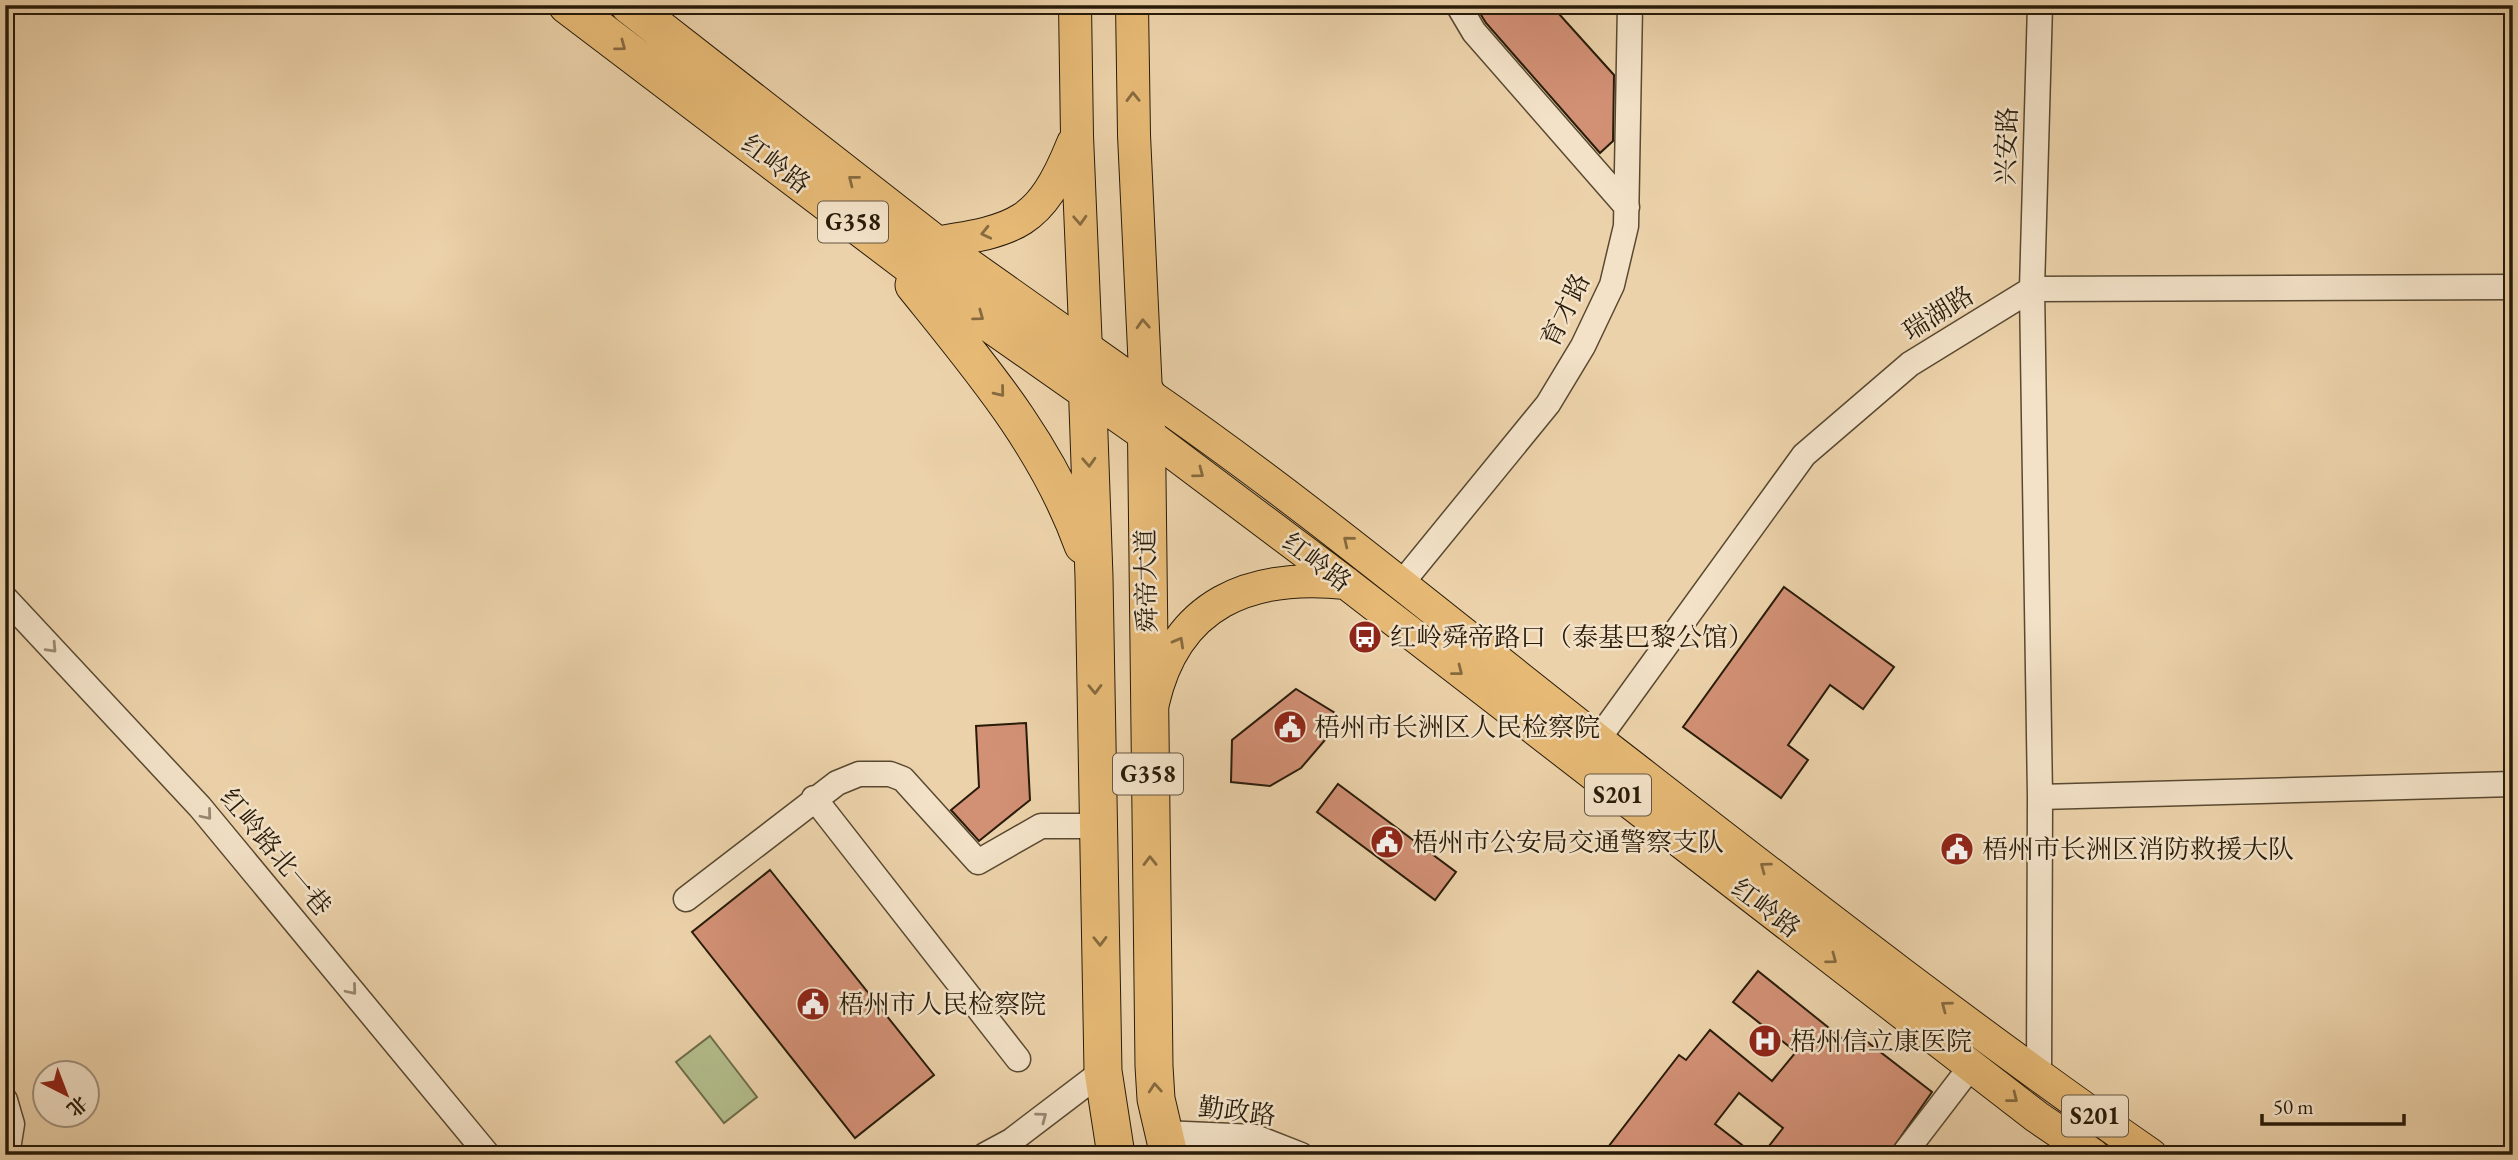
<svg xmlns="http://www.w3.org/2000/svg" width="2518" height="1160" font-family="'EB Garamond','Noto Serif SC',serif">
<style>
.green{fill:#b3bd8c;stroke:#6e6c4a;stroke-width:2}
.building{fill:#d29075;stroke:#281b09;stroke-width:2}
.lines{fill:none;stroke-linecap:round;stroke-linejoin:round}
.minor-casing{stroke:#594931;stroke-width:27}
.major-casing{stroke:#281b09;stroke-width:34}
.highway-casing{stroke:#281b09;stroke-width:39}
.minor{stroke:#f3e2c8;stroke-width:24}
.major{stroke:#e6b975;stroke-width:32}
.highway{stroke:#e6b975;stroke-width:37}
.oneway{stroke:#876a3f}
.oneway2{stroke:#988872}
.labels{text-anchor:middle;stroke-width:5;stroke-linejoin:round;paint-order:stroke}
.shield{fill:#f3e2c8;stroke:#655742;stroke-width:2}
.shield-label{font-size:24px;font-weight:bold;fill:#281b09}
.street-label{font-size:26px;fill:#281b09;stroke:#f3e2c8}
.poi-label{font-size:26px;fill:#281b09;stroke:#f3e2c8;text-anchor:start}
</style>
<rect width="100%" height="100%" fill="#ecd2aa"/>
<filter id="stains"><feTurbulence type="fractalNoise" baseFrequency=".00286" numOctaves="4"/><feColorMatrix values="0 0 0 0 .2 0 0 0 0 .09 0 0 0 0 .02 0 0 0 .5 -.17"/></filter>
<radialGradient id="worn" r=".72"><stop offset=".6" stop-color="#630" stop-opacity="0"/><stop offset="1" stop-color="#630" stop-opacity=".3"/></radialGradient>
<path class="green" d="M710 1036 757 1097 724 1123 676 1062Z"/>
<path class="building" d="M1483 5H1551L1614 75 1613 141 1600 153 1486 23 1478 10Z
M1784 587 1894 667 1863 709 1830 685 1788 745 1808 760 1781 798 1683 727Z
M1296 689 1335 713 1325 740 1301 768 1270 786 1231 782 1232 740Z
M1026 723 1030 800 979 841 951 810 979 787 976 726Z
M1338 784 1456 872 1435 900 1317 812Z
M770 870 934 1075 855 1138 692 932Z
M1758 971 1849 1044 1857 1034 1932 1092 1888 1155H1762L1783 1128 1739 1093 1715 1124 1755 1155H1602L1679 1055 1686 1060 1710 1030 1772 1081 1796 1052 1733 1002Z"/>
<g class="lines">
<defs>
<path id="minor" d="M1458 5 1474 32 1627 207
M1401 584 1548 404 1583 346 1612 285 1626 226 1630 5
M5 598 200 807 488 1155
M1588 753 1804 455 1910 364 2032 289 2513 287
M2040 797 2513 784
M814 798 1018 1059
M686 899 837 783 859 774H890L903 779 978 862 1041 826H1098
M2039 1077 2040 797 2032 289 2040 5
M5 1100 12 1124 7 1155
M1163 1133 1255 1137 1301 1155
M985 1155 1011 1141 1103 1071
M1903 1155 1972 1065"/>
<path id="major" d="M1075 5 1077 136 1086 350
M1132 5 1134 135 1146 393C1303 501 1448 623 1598 740 1780 881 1962 1024 2151 1155
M934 243C1017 230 1040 225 1073 143
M1145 432 1346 583 2037 1117 2093 1155
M1153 703C1176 602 1251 573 1346 583"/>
<path id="highway" d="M567 5 944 291 1145 432
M629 5 934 243 1146 393 1154 1066 1156 1099 1169 1155
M914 285C980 367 1047 445 1083 545
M1086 350 1094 577 1103 1071 1116 1155"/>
</defs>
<use href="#minor" class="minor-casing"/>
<use href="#major" class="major-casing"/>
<use href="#highway" class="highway-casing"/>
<use href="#minor" class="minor"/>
<use href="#major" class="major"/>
<use href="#highway" class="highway"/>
</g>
<defs><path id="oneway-chevron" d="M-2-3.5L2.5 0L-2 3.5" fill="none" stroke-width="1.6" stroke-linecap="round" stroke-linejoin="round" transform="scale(1.75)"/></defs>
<g class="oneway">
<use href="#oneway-chevron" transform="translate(621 46) rotate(37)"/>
<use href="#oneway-chevron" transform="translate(1133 97) rotate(-91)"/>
<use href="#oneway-chevron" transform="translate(853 180) rotate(-142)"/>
<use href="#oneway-chevron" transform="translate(1080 220) rotate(87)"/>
<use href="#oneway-chevron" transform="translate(986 233) rotate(167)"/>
<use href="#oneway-chevron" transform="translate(979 316) rotate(36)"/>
<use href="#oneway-chevron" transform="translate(1143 324) rotate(-93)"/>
<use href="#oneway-chevron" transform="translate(1000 392) rotate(51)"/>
<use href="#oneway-chevron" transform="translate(1089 462) rotate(87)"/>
<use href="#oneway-chevron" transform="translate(1199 473) rotate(37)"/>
<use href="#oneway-chevron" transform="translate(1348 541) rotate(-141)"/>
<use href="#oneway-chevron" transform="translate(1179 642) rotate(-61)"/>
<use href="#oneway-chevron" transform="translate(1458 671) rotate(38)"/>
<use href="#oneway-chevron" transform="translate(1095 689) rotate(89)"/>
<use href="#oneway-chevron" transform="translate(1150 861) rotate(-91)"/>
<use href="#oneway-chevron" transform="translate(1765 867) rotate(-143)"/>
<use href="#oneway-chevron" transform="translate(1100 941) rotate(89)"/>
<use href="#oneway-chevron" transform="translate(1832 959) rotate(37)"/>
<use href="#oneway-chevron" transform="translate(1946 1006) rotate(-143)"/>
<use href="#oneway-chevron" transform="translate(1155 1088) rotate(-94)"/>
<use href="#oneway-chevron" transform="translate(2013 1098) rotate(38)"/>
</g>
<g class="oneway2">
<use href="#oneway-chevron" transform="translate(52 648) rotate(47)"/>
<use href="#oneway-chevron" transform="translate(207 815) rotate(50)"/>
<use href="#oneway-chevron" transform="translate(352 990) rotate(50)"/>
<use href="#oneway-chevron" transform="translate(1042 1117) rotate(-37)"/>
</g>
<defs>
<symbol id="bus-disc" viewBox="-11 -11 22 22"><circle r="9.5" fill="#8f2418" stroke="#f3e2c8"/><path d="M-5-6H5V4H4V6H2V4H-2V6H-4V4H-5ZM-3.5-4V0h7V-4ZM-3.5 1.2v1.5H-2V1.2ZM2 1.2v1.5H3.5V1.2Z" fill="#fff"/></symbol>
<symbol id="civic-disc" viewBox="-11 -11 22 22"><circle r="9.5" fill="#8f2418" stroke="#f3e2c8"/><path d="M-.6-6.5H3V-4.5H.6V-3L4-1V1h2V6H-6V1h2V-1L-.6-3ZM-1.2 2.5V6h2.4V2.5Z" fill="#fff"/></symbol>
<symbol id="hospital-disc" viewBox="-11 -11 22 22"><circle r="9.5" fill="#8f2418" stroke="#f3e2c8"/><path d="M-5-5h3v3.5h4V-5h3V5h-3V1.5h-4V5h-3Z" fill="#fff"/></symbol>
</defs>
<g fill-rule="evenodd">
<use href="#bus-disc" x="1346" y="618" width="38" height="38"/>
<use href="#civic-disc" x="1271" y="708" width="38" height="38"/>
<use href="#civic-disc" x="1368" y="823" width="38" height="38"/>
<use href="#civic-disc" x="1938" y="830" width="38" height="38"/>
<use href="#civic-disc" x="794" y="985" width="38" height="38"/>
<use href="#hospital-disc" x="1746" y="1022" width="38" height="38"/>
</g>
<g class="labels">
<g class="shield">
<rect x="818" y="201.5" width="70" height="41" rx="5"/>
<rect x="1113" y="753.5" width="70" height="41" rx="5"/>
<rect x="1585" y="774.5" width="66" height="41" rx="5"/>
<rect x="2062" y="1095.5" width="66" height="41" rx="5"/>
</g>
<g class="shield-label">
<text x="853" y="230">G358</text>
<text x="1148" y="782">G358</text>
<text x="1618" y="803">S201</text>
<text x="2095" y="1124">S201</text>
</g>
<g class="street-label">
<text transform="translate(2006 146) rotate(-88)" y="9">兴安路</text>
<text transform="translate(776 164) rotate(37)" y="9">红岭路</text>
<text transform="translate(1565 310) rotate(-64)" y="9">育才路</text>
<text transform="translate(1938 313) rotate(-32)" y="9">瑞湖路</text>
<text transform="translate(1317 562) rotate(37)" y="9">红岭路</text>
<text transform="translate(1146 581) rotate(-91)" y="9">舜帝大道</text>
<text transform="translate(276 852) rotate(50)" y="9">红岭路北一巷</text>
<text transform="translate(1766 908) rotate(37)" y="9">红岭路</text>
<text transform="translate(1237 1111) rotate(7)" y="9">勤政路</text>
</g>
<g class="poi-label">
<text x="1390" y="646">红岭舜帝路口（泰基巴黎公馆）</text>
<text x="1314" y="736">梧州市长洲区人民检察院</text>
<text x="1412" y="851">梧州市公安局交通警察支队</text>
<text x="1982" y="858">梧州市长洲区消防救援大队</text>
<text x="838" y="1013">梧州市人民检察院</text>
<text x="1790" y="1050">梧州信立康医院</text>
</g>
</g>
<rect width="2518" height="1160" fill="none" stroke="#ecd2aa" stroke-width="28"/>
<rect x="7" y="7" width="2504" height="1146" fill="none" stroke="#281b09" stroke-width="3.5"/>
<rect x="14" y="14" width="2490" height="1132" fill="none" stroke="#281b09" stroke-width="2"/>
<g transform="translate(66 1094) rotate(138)"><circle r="33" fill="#f3e2c8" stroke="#a2927c" stroke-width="2"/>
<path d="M0-5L12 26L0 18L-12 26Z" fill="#8f2418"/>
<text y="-10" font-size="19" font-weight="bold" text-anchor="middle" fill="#281b09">北</text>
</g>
<path d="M2262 1114v10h142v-10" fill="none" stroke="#281b09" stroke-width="3.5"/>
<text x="2273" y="1114" font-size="21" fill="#281b09" stroke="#f3e2c8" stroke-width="5" paint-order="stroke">50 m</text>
<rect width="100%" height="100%" filter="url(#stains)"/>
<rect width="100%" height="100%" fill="url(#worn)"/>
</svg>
